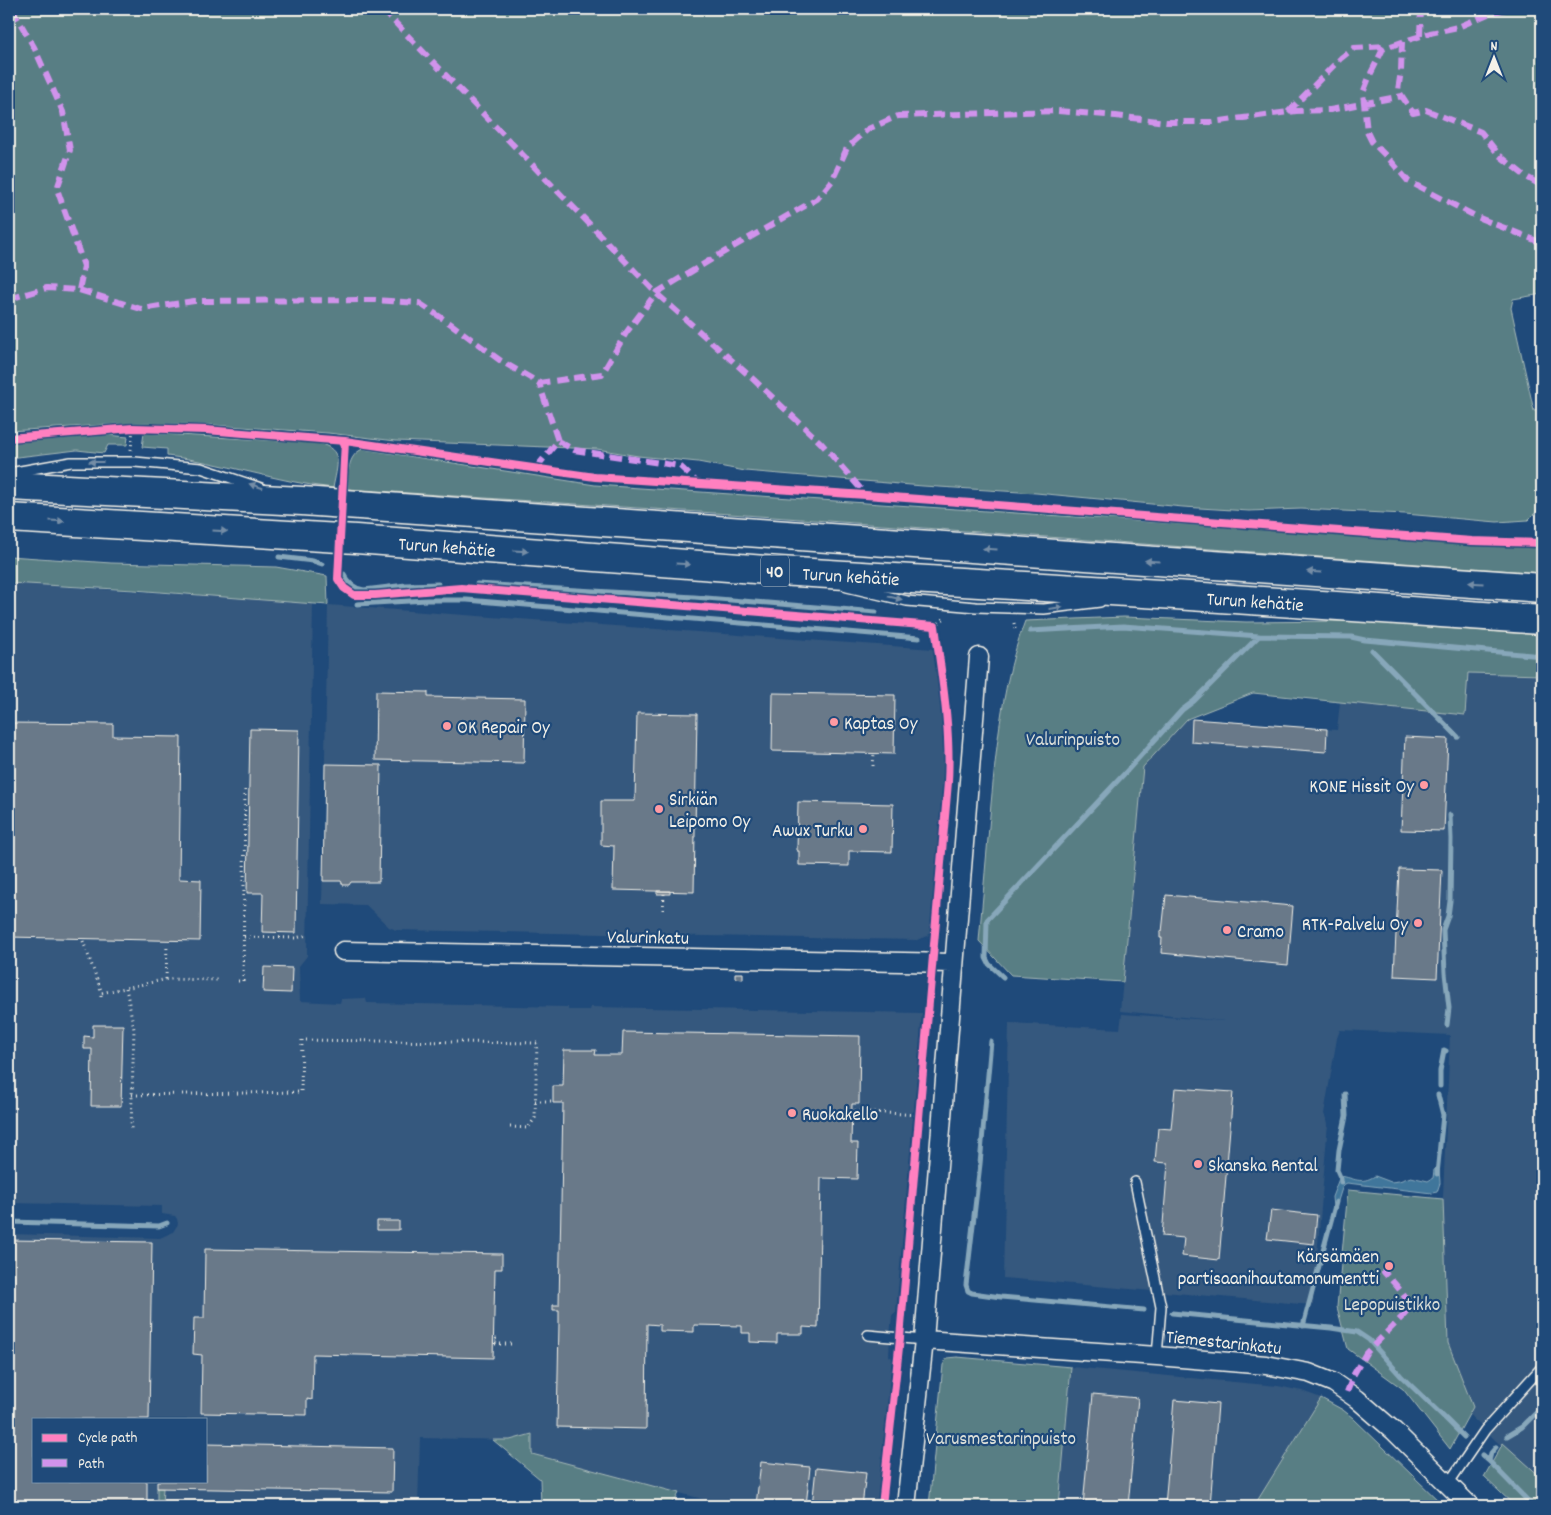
<svg xmlns="http://www.w3.org/2000/svg" width="1551" height="1515" font-family="Dekko,sans-serif">
<style>
.built{fill:#35587e;fill-rule:evenodd}
.green{fill:#597e84;stroke:#a6b8b6}
.water{fill:#3f769b;stroke:#87a7ba}
.lines{fill:none;stroke-linecap:round;stroke-linejoin:round}
.stream{stroke:#87a7ba;stroke-width:5}
.building{fill:#697989;stroke:#f4f1e8}
.service-casing{stroke:#f4f1e8;stroke-width:12}
.minor-casing{stroke:#f4f1e8;stroke-width:21}
.trunk-casing{stroke:#f4f1e8;stroke-width:31}
.path{stroke:#f4f1e8;stroke-width:3;stroke-dasharray:1 4;stroke-linecap:butt}
.service{stroke:#1f4a7a;stroke-width:9}
.minor{stroke:#1f4a7a;stroke-width:18}
.trunk{stroke:#1f4a7a;stroke-width:28}
.path-bridge{stroke:#f4f1e8;stroke-width:3;stroke-dasharray:1 4;stroke-linecap:butt}
.quiet{stroke:#d193ec;stroke-width:6;stroke-dasharray:12 6;stroke-linecap:butt}
.cycleway-casing{stroke:#1f4a7a;stroke-width:11}
.cycleway{stroke:#ff80c0;stroke-width:8}
.oneway{fill:#748da6}
.poi-dot{fill:#ff9aa2;stroke:#1f4a7a;stroke-width:2}
.labels{text-anchor:middle;stroke-width:4.5;stroke-linejoin:round;paint-order:stroke}
.shield{fill:#1f4a7a;stroke:#b4bfc7;stroke-width:1}
.shield-label{font-size:18px;font-weight:bold;fill:#f4f1e8}
.street-label{font-size:19px;fill:#f4f1e8;stroke:#1f4a7a}
.poi-label{font-size:19px;fill:#f4f1e8;stroke:#1f4a7a;text-anchor:start}
.park-label{font-size:19px;fill:#dde0d9;stroke:#1f4a7a}
</style>
<rect width="100%" height="100%" fill="#1f4a7a"/>
<filter id="ink" filterUnits="userSpaceOnUse"><feTurbulence type="fractalNoise" baseFrequency=".02" numOctaves="2"/><feDisplacementMap in="SourceGraphic" scale="10" xChannelSelector="R" yChannelSelector="G"/><feConvolveMatrix kernelMatrix="1 2 1 2 8 2 1 2 1" color-interpolation-filters="sRGB"/></filter>
<g filter="url(#ink)">
<path class="built" d="M9 583 313 603 307 950V956L299 966 300 1001 340 1003 341 999 365 998 366 999 367 1003 568 1007V1010H590L591 1007 922 1013 914 1111 911 1113V1116L913 1118 896 1312 892 1315 890 1337 889 1356 892 1358 877 1506H729L532 1454V1434L510 1440 420 1438 418 1506H9V1234L160 1238 173 1232 178 1224 177 1219 175 1216 162 1214V1206L9 1203ZM34 1419H206V1481H34Z
M328 605 933 649 940 690 944 729V780L932 928 930 933 927 936 917 940 396 930 389 927 366 905 322 904Z
M1467 673 1542 675V1486L1435 1381 1450 1035 1340 1030 1337 1038 1324 1114 1328 1123 1313 1305 1003 1278 1009 1023 1120 1029 1122 1014 1225 1021 1120 1011 1143 767 1187 719 1337 730 1340 702 1465 715Z
M1071 1367 1278 1386 1302 1391 1321 1398 1254 1506H1059Z"/>
<path class="green" d="M9 9H1542V294L1513 299 1511 308 1534 411 1542 410V504H1538L1539 509 1528 520 1497 522 1405 514 1301 509 1249 511 1183 507 1036 493 923 486 745 471 698 462 638 456 597 449 396 441 328 433 213 425 134 423 9 431Z
M144 433 317 443C345 449 337 466 333 488 277 482 223 462 167 456V449L142 447Z
M107 435 128 437 127 445H108L104 453 77 450 9 458V443Z
M363 449 595 485 1542 548V573L745 515 348 489C348 474 347 455 363 449Z
M9 556 111 563 276 567 327 576 328 605 134 590 9 583Z
M1124 617 1246 622 1346 621 1542 635V675L1468 673 1465 715 1253 693 1187 719 1143 767 1123 982 1011 975 979 941C983 895 987 850 991 804 997 741 1003 680 1025 621Z
M1348 1190 1443 1199 1448 1343 1473 1407 1450 1449 1403 1389 1348 1349 1337 1307Z
M957 1357 1071 1367 1059 1506H929L943 1365 947 1358Z
M1321 1398 1343 1410 1353 1418 1444 1506H1254Z
M532 1434V1454L679 1493 676 1499 667 1506H541L540 1479 493 1440H510Z
M1503 1443 1542 1478V1506H1515L1484 1477Z
M157 1488H163L162 1506H157Z"/>
<path class="water" d="M1437 1168 1439 1169 1440 1183 1437 1192 1432 1193 1347 1183 1343 1185 1336 1207 1333 1208 1332 1197 1340 1176C1355 1178 1360 1185 1375 1176L1391 1182 1399 1181 1411 1177 1428 1181 1433 1178 1434 1170Z"/>
<g class="lines">
<path class="stream" d="M279 557 313 561 322 564
M344 574C348 583 354 589 364 590L406 585 438 584
M477 584 694 597 876 612
M357 604 427 600H467L919 638
M1259 636 1351 637 1365 640 1542 656
M1372 650 1458 737
M1003 977 989 964 986 958 987 920 1125 773 1182 710 1194 701 1259 636 1123 626 1030 631
M1447 1025 1449 1008 1445 973 1443 930 1448 916 1450 901 1451 839 1450 815
M991 1041 980 1164 966 1285 968 1291 972 1293 1001 1297 1144 1310
M1440 1086V1071L1444 1050 1446 1051
M1437 1174 1443 1115 1438 1095
M1341 1182V1179L1337 1170 1339 1150 1346 1116 1345 1094
M9 1222 159 1226 167 1223
M1172 1313 1331 1328 1357 1332 1369 1340 1401 1376 1448 1421 1464 1437
M1303 1326 1336 1202
M1507 1436 1522 1427 1542 1407
M1482 1455 1489 1461 1533 1506
M1489 1461 1491 1453 1496 1447"/>
</g>
<path class="building" d="M376 691 428 692V697L525 699 524 763 375 760Z
M773 693 895 695 894 754 772 751Z
M637 713 697 714 694 892 613 890 614 846 601 845V801H635Z
M1192 719 1327 729 1326 752 1191 742Z
M9 723 113 724V736L181 737 179 879 201 880 200 941 9 937Z
M250 729 299 730 296 933 262 932 263 893H247Z
M1405 737 1448 739 1444 831 1401 830Z
M325 764 381 765 379 882H351L349 885H343L341 881H323Z
M798 802 893 804 892 852 849 851V866L799 865V851H797Z
M1399 869 1442 870 1437 978 1394 976Z
M657 891H670V894H657Z
M1166 895 1293 906 1288 965 1161 953 1162 938H1160V931L1162 932Z
M264 967 292 968 291 993 263 992Z
M735 973H743V979L735 978Z
M93 1025H123L121 1106H91L92 1049H84V1036L93 1037Z
M623 1032 860 1036 859 1104H852L851 1143H858L857 1179 821 1178 818 1328 803 1327V1334H777V1343L750 1342V1333H742V1326L694 1325V1332L660 1331V1325L647 1324 646 1429 557 1427 559 1323V1310H553V1305H559L563 1103H553V1086H563L564 1050H596L595 1055H622Z
M1175 1088 1233 1092 1219 1260 1182 1256 1184 1238 1162 1236 1168 1163 1155 1162 1158 1128 1171 1129Z
M1271 1210 1317 1215 1314 1244 1267 1239Z
M377 1221H399V1230H377Z
M9 1240 152 1242 149 1419H34V1481H147V1506H17L18 1504H9Z
M205 1249 502 1254V1269H495L493 1358 313 1354 312 1400 307 1399V1415L201 1413 202 1355 193 1354 194 1318H204Z
M1093 1394 1138 1398 1128 1506H1083Z
M1174 1400 1218 1404 1210 1506H1165Z
M206 1444 393 1448 392 1492 157 1488V1481H206Z
M761 1462 810 1467 806 1506 756 1505Z
M816 1468 866 1473 862 1506H812Z"/>
<g class="lines">
<defs>
<path id="service" d="M9 473 71 462H135L201 468 261 488
M847 587 907 601 976 607 1044 609 1100 602
M1135 1182 1161 1307 1157 1356
M868 1335 924 1340
M1448 1484 1485 1430 1542 1367"/>
<path id="minor" d="M343 951 953 963
M924 1340 1157 1356 1266 1365 1309 1373 1334 1383 1357 1399 1394 1431 1470 1506
M906 1506 924 1340 979 657"/>
<g id="trunk">
<path d="M9 486 302 501 1542 588"/>
<path id="s1" d="M9 518 356 539 779 571 1160 594 1542 620"/>
</g>
</defs>
<use href="#service" class="service-casing"/>
<use href="#minor" class="minor-casing"/>
<use href="#trunk" class="trunk-casing"/>
<path class="path" d="M131 450 133 428
M1014 623 1015 629
M935 626 946 617
M873 766 874 753
M663 910 664 894
M244 937 296 938 307 935
M83 941 102 993
M166 979 167 944
M238 981H243L245 789
M126 988 134 1029 131 1130
M101 997V993L168 979 219 980
M132 1095 301 1092 302 1040 540 1043
M535 1101H551
M854 1111 919 1115
M510 1127 528 1128 535 1118 537 1043
M495 1344H514
M495 1344V1340L496 1339 498 1340 496 1342"/>
<use href="#service" class="service"/>
<use href="#minor" class="minor"/>
<use href="#trunk" class="trunk"/>
<path class="path-bridge" d="M493 1342H496"/>
<path class="quiet" d="M12 9 34 47 63 112 70 150 57 189 84 266 79 290
M382 9 656 293 754 380 821 443 866 495
M1506 9 1488 14 1458 27 1430 33 1402 42 1401 71 1398 90 1413 113 1426 110 1481 132 1499 155 1525 176 1542 186
M1420 36 1421 9
M1402 42 1383 49 1370 75 1363 93 1367 132 1372 142 1391 161 1408 181 1477 217 1542 243
M1288 112 1341 58 1354 48 1387 46
M9 299 47 288 79 290 141 309 194 301 375 300 419 303 451 324 501 361 539 383 602 374 626 333 656 293 712 259 817 199 832 181 847 148 868 129 898 116 1058 111 1116 116 1166 122H1213L1296 111 1330 110 1402 96
M558 441 574 450 680 466 699 484
M536 468 558 441 539 383
M1347 1392 1354 1374 1366 1353 1405 1314C1405 1313 1408 1306 1408 1306 1408 1296 1390 1279 1384 1272L1389 1266"/>
<defs>
<path id="cycleway" d="M9 438 133 428 206 430 345 441 595 477 866 495 1472 541 1542 543
M345 441 338 579 344 588 354 595H375L461 588 935 626C942 678 951 730 948 782L900 1338 882 1506"/>
</defs>
<use href="#cycleway" class="cycleway-casing"/>
<use href="#cycleway" class="cycleway"/>
</g>
<defs><path id="oneway-solid" d="M-6-.8H1V-3.2L6.5 0L1 3.2V.8H-6Z" transform="scale(1.25)"/></defs>
<g class="oneway">
<use href="#oneway-solid" transform="translate(96 462) rotate(180)"/>
<use href="#oneway-solid" transform="translate(256 486) rotate(-162)"/>
<use href="#oneway-solid" transform="translate(57 521) rotate(3)"/>
<use href="#oneway-solid" transform="translate(220 531) rotate(3)"/>
<use href="#oneway-solid" transform="translate(990 549) rotate(-176)"/>
<use href="#oneway-solid" transform="translate(521 551) rotate(4)"/>
<use href="#oneway-solid" transform="translate(1152 561) rotate(-176)"/>
<use href="#oneway-solid" transform="translate(683 564) rotate(4)"/>
<use href="#oneway-solid" transform="translate(1314 572) rotate(-176)"/>
<use href="#oneway-solid" transform="translate(1476 583) rotate(-176)"/>
<use href="#oneway-solid" transform="translate(895 598) rotate(13)"/>
<use href="#oneway-solid" transform="translate(1056 608) rotate(-7)"/>
</g>
</g>
<g class="poi-dot">
<circle cx="834" cy="722" r="5"/>
<circle cx="447" cy="726" r="5"/>
<circle cx="1424" cy="785" r="5"/>
<circle cx="659" cy="809" r="5"/>
<circle cx="863" cy="829" r="5"/>
<circle cx="1418" cy="923" r="5"/>
<circle cx="1227" cy="930" r="5"/>
<circle cx="792" cy="1113" r="5"/>
<circle cx="1198" cy="1164" r="5"/>
<circle cx="1389" cy="1266" r="5"/>
</g>
<g class="labels">
<rect class="shield" x="761" y="555.5" width="28" height="31" rx="4"/>
<g class="shield-label">
<text x="775" y="577">40</text>
</g>
<g class="street-label">
<text dy="7" stroke="none"><textPath href="#s1" startOffset="439">Turun kehätie</textPath></text>
<text dy="7" stroke="none"><textPath href="#s1" startOffset="844">Turun kehätie</textPath></text>
<text dy="7" stroke="none"><textPath href="#s1" startOffset="1249">Turun kehätie</textPath></text>
<text transform="translate(648 936) rotate(1)" y="7">Valurinkatu</text>
<text transform="translate(1224 1341) rotate(6)" y="7">Tiemestarinkatu</text>
</g>
<g class="poi-label">
<text x="844" y="729">Kaptas Oy</text>
<text x="457" y="733">OK Repair Oy</text>
<text x="1414" y="792" text-anchor="end">KONE Hissit Oy</text>
<text x="669" y="805">Sirkiän<tspan x="669" dy="22">Leipomo Oy</tspan></text>
<text x="853" y="836" text-anchor="end">Awux Turku</text>
<text x="1408" y="930" text-anchor="end">RTK-Palvelu Oy</text>
<text x="1237" y="937">Cramo</text>
<text x="802" y="1120">Ruokakello</text>
<text x="1208" y="1171">Skanska Rental</text>
<text x="1379" y="1262" text-anchor="end">Kärsämäen<tspan x="1379" dy="22">partisaanihautamonumentti</tspan></text>
</g>
<g class="park-label">
<text x="1073" y="745">Valurinpuisto</text>
<text x="1392" y="1310">Lepopuistikko</text>
<text x="1001" y="1444">Varusmestarinpuisto</text>
</g>
</g>
<rect width="1551" height="1515" fill="none" stroke="#1f4a7a" stroke-width="30"/>
<rect x="15" y="15" width="1521" height="1485" fill="none" stroke="#f4f1e8" stroke-width="2" filter="url(#ink)"/>
<rect x="32" y="1418" width="175" height="65" fill="#1f4a7a" stroke="#748da6"/>
<rect x="42" y="1434" width="25" height="8" fill="#ff80c0" stroke="#748da6"/>
<text x="78" y="1442" font-size="15" fill="#f4f1e8">Cycle path</text>
<rect x="42" y="1459" width="25" height="8" fill="#d193ec" stroke="#748da6"/>
<text x="78" y="1468" font-size="15" fill="#f4f1e8">Path</text>
<g transform="translate(1494 58)" stroke="#1f4a7a" stroke-width="4" paint-order="stroke">
<path d="M0-4L9 19L0 12L-9 19Z" fill="#f4f1e8"/>
<text y="-8" font-size="14" font-weight="bold" text-anchor="middle" fill="#f4f1e8">N</text>
</g>
</svg>
